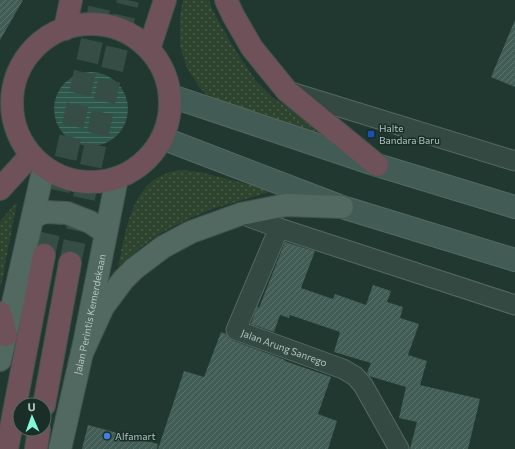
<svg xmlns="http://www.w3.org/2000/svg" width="515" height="449" font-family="Commissioner,sans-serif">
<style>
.park{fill:url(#park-dots)}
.water{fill:url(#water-rules)}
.building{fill:url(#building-hatch)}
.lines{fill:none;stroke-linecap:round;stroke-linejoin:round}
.highway-tunnel{stroke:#364d46;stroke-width:22;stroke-dasharray:22 11;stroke-linecap:butt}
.street-casing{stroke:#556963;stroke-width:21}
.secondary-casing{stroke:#556963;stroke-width:24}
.primary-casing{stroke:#41554f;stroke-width:24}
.highway-casing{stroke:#3f534d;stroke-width:24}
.street{stroke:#344942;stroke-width:19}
.secondary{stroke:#425c55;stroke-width:22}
.primary{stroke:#526962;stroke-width:22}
.highway{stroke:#6f515a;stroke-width:22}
.transit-dot{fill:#1a4fb4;stroke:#1a2d27;stroke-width:1.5}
.shop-dot{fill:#3f7fe0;stroke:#1a2d27;stroke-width:1.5}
.labels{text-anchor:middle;stroke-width:3;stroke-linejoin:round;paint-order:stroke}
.poi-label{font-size:10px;fill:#afc5bf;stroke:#1a2d27;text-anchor:start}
.street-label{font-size:10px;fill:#afc5bf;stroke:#1a2d27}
</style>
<defs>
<pattern id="park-dots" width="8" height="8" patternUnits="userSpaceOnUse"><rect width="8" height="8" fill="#2f442f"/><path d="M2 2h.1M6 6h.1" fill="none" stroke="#4b5e4b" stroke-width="1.8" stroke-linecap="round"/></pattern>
<pattern id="water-rules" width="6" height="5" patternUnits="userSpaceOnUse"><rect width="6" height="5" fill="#2d574a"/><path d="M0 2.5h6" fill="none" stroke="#496e62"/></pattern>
<pattern id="building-hatch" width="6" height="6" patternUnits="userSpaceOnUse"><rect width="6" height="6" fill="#425d55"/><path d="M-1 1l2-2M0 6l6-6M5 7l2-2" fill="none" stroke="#5b736c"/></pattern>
</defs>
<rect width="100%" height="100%" fill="#213831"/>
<path class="park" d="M183 0H209L213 11 232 45 256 81 273 98 296 112 319 134 262 120 218 106 200 88 187 68 180 46V16Z
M181 170 200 172 273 191 212 209 186 220 161 233 141 247 118 267C125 237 130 188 163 175 169 172 175 171 181 170Z
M17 202 2 281 0 287V221Z"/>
<path class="water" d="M54 109a37 37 0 1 1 74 0a37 37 0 1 1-74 0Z"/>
<path class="building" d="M0 0H23L0 40Z
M515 20V87L491 77Z
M285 242 315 251 301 288 333 299 335 294 366 305 373 285 391 291 387 302 403 307 400 318 419 324 408 355 427 361 420 385 480 399 468 449H410L417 422 399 418 406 387 369 376 367 373 371 363 334 352 340 332 290 315 289 318 280 315 274 332 251 324 257 307 259 308Z
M221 332 226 334 228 337 232 340 285 360V361L331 377 318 414 337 421 328 449H158L184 371 204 377Z
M88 425 158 444 157 449H82Z"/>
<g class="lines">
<path class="highway-tunnel" d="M44 255 101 0
M70 263 105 100 128 0"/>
<defs>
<g id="street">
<path d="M291 92 515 161"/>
<path d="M241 214 279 228 515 305"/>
<path id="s1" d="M279 228 236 330 343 369 355 376 363 385 399 449"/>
</g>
<path id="secondary" d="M171 96 377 165 515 207
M162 138 342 207 515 260"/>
<g id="primary">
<path d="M33 217 45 212 67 213 90 222 106 233"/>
<path d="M82 353 103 307 123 280 134 269 163 247 191 232 241 214 286 205 342 207"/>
<path d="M0 360 44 167"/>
<path id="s2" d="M60 449 84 344 117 178"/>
</g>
<path id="highway" d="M226 0 233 15 252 48 287 91 377 165
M12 103a79 79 0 1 1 158 0a79 79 0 1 1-158 0Z
M65 29 71 0
M149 49 165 0
M0 189 30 156
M0 313 6 335
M44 405 70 263
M7 449 44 255
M36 449 39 429"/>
</defs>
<use href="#street" class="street-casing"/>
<use href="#secondary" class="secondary-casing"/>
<use href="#primary" class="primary-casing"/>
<use href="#highway" class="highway-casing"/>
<use href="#street" class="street"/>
<use href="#secondary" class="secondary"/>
<use href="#primary" class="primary"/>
<use href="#highway" class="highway"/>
</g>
<rect class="transit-dot" x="367" y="130" width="8" height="8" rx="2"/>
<circle class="shop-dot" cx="107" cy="436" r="4"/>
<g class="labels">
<g class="poi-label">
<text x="379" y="132">Halte<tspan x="379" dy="12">Bandara Baru</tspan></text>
<text x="115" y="440">Alfamart</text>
</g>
<g class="street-label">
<text dy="4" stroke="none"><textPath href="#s2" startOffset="138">Jalan Perintis Kemerdekaan</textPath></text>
<text dy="4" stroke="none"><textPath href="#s1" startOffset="162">Jalan Arung Sanrego</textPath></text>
</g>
</g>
<g transform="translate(32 417) rotate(358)"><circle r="19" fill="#1a2d27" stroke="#566a64"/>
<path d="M0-3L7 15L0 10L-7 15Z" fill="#81f8d7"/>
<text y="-6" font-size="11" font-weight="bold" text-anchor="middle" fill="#afc5bf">U</text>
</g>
</svg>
